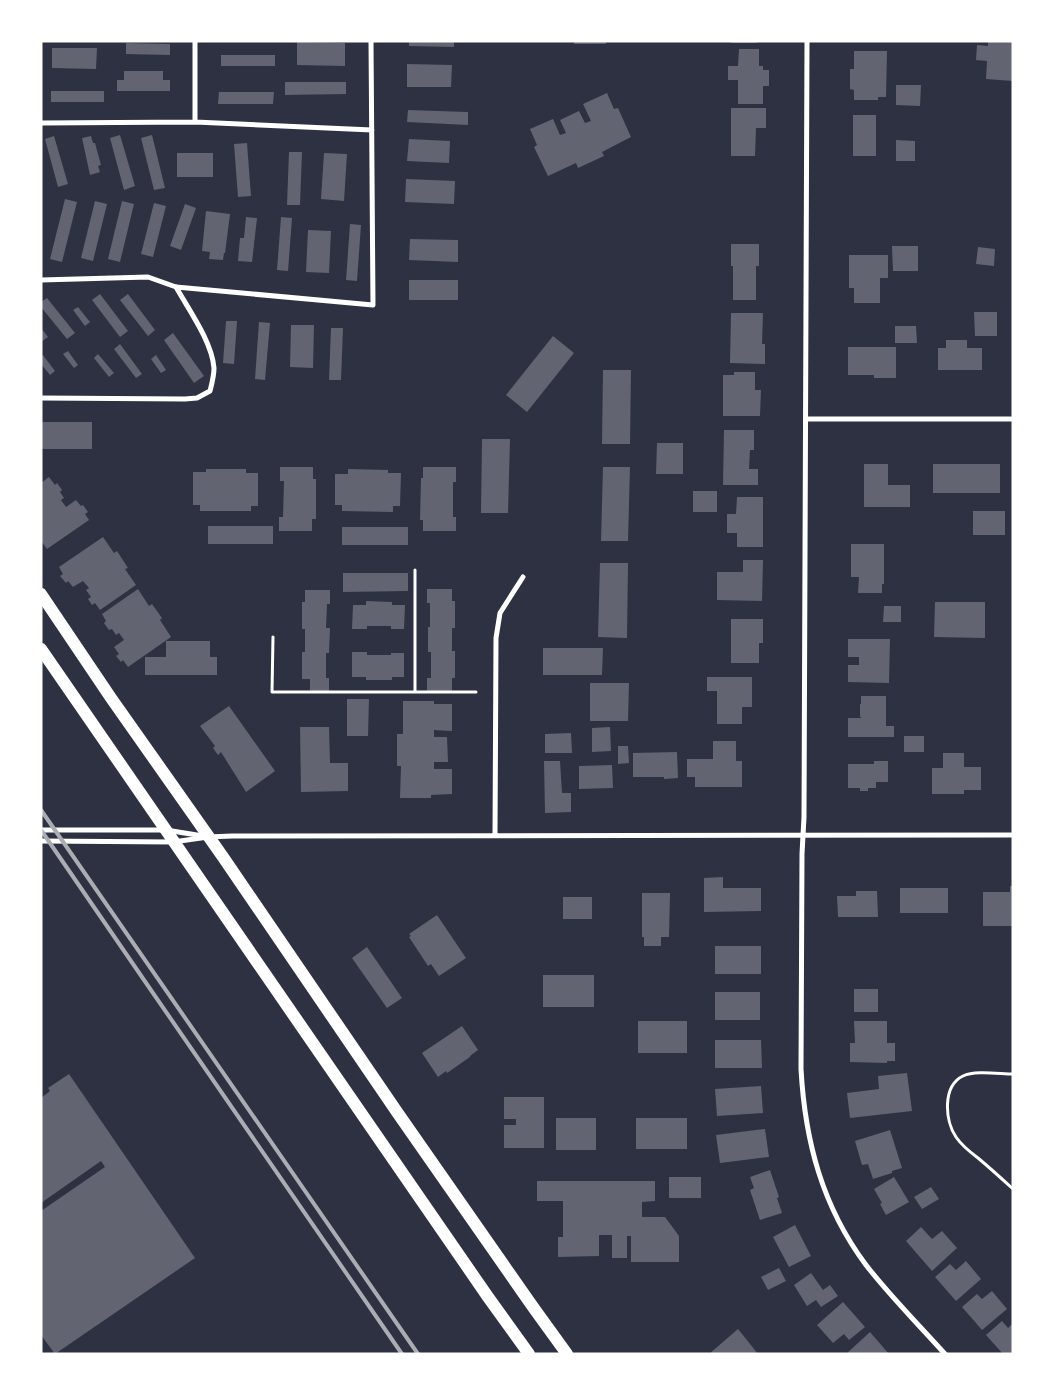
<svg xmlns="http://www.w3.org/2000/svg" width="1054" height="1395" font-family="Signika,sans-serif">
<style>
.building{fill:#626471}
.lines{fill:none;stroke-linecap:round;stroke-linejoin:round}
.path{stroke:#fff;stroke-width:3}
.minor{stroke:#fff;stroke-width:5}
.primary{stroke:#fff;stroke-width:12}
.rail{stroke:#abadb3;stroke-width:4}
</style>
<rect width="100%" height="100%" fill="#2d3142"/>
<path class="building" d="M409 41H454V47L409 46Z
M574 41H606V44H574Z
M731 41H757V43H731Z
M988 41H1013V81L986 79 987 61 976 60 977 45 988 46Z
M297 42 345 43V66L297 65Z
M126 43 170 44V55L126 54Z
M52 48H97L96 69 52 68Z
M739 49H759V66H763V70H769V86H763V104H738V80H728V66H738Z
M854 51H887L886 97H878V100H854V90L850 89V69H854Z
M221 55H275V66H221Z
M407 64 452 65 451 87H407Z
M124 71H163V80H170V91H117V80H124Z
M285 82H346V94L285 95Z
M896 85H921L920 106 896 105Z
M51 91H104V102H51Z
M219 92H274L273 104H218Z
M607 93 614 109 618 108 631 137 602 152 604 156 578 168 576 163 548 176 534 147 537 145 530 129 553 119 560 135 566 133 560 120 579 111 585 123 591 121 583 104Z
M731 108H766V128H756L755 156H731Z
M408 110 468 112V125L407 122Z
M853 115H876V156H853Z
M120 135 135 186 124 190 110 138Z
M152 135 165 188 154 190 141 138Z
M54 136 68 184 58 187 45 139Z
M91 136 93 143H95L101 165 98 166 100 172 90 175 82 138Z
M409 139 450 141 449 163 407 161Z
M896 140 915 141V161H896Z
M247 143 251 196 238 197 234 144Z
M289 152H302L300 205H287Z
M177 153H213V177H177Z
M324 153 347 154 344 201 321 199Z
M406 179 455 181 454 204 405 202Z
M65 199 77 202 62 262 50 259Z
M95 201 107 204 93 261 81 258Z
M122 201 134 204 120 262 108 259Z
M154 203 166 206 153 257 141 254Z
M185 204 196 208 181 250 170 246Z
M206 211 230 214 225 253H224L223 260 209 259 210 252 202 251Z
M246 217 257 218 252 262 238 261 240 238H244Z
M281 217 292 218 288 271 277 270Z
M350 224 361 225 357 281 346 280Z
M308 230 331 231 329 273 306 272Z
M410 239 458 240V262L409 260Z
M731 244H759V266H756V300H733V266H731Z
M892 246H918V271H893Z
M978 247 995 249 994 266 976 264Z
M849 255H888V278H880V303H854V288H849Z
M409 280H458V300H409Z
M100 294 128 331 120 337 92 300Z
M128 294 155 330 148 336 120 300Z
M47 298 75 333 67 339 41 307V302Z
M78 307 90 322 85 326 73 310Z
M974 312H997V336H975Z
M731 313H763L762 344H765V364L730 363Z
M226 321H237L234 364 223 363Z
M259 322 270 323 265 380 255 379Z
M291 325H314L313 368 290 367Z
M895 326H916L917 343H895Z
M41 328 48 337 41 342Z
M331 328H343L341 380H329Z
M173 333 204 376 194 383 164 340Z
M553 336 574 353 527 412 506 395Z
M946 340H967V348H982V370H938V348H946Z
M120 344 142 374 136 378 114 349Z
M848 347H896V378H874V375H848Z
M68 351 78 365 74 368 63 354Z
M98 354 114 373 109 377 94 358Z
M43 355 55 371 50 375 41 364V357Z
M156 355 166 370 161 373 151 359Z
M603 370H631L630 444H602Z
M734 372H755V390H761L760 416H723V375H734Z
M41 422H92V449H41Z
M724 430H754V450H750L749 469H758V485H723Z
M482 439H510L508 513H481Z
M657 443H683V474H656Z
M864 464H888V485H910V507H864Z
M933 464H1000V493H933Z
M280 467H313V479H316V519H312V531H279V517H283L284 481H280Z
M423 467H456V482H453V517H456V531H423V520H420L421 478H423Z
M603 467H630L628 541H601Z
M206 469H246V473H258V506H251V511H200V505H193V472H206Z
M348 469 388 470V473H401L400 506H393V512L342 511V505H335V474H348Z
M49 477 55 485 57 483 62 490 60 492 64 498 61 500 66 507 76 500 81 506 83 505 88 512 85 514 89 520 47 549 41 541V483Z
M693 491H717V512H693Z
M737 497H763V547H737V533H727V514H736Z
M973 511H1005V535H973Z
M208 526H273V544H208Z
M342 527H408V545H342Z
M103 537 114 553 117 551 128 568 125 569 136 585 100 610 95 603 92 605 88 599 91 597 86 590 89 588 83 581 73 587 68 581 66 583 60 576 63 574 59 567Z
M851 544H884V584H882V593H858L859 577H851Z
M743 560H763L762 601 717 600V572H743Z
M600 563H628L627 638 598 637Z
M343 573H408V591L343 592Z
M138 589 149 606 152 604 162 618 160 620 171 637 128 667 123 660 121 662 116 656 119 654 114 647 124 640 119 633 116 635 112 629 109 630 104 623 106 621 102 614Z
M427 589H452V601H455V628H452V651H455V678H452V691H427V678H431V652H428V627H430V603H427Z
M305 590H330V604H327L326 628H330L329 653H326V678H329V691H310V679H302V652H305V629H302V602H305Z
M366 601 392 602V605H405L404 629H391V626H367V629H352L353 605H366Z
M935 602H985V638L934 637Z
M884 606H901V622H883Z
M731 619H763V643H759V663H731Z
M848 639H890L889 683 848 682V665H859V657H848Z
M166 641H210V657H217V675H145V657H166Z
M543 648H603L602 675H543Z
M352 652H367V655H391V653H404V677H392V680H366V677H352Z
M707 677H752V707H742V724H717V691H707Z
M590 683H629L628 721H590Z
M861 696H886V726H894V737H848V718H861V717H860V704H861Z
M347 699H369L368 736H347Z
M403 701H434V704H452V731L434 730V737H447L448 762H434V769H452V794L431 795V798H400L401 766H397V734H403Z
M229 706 275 771 246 792 221 752 218 755 213 748 215 746 200 726Z
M300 727H329L330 763H348V791L301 792Z
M610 727 611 751 592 752V728Z
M571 733 572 753H545V734Z
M904 736H924V752H904Z
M713 741H736V761H742V787H695V777H687V759H713Z
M618 746H628L629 763 618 764Z
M677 752 678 778 664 779V777H633V753Z
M943 753H964V767H981V790H964V794H932V768H943Z
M544 761H560L562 793H571V812L545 813Z
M874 761H888V782H876V788H868V791H860V788H848V764H874Z
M612 765 613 788 579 789V766Z
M723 877V888H761V911L704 912V878Z
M1010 886H1013V926H983V892H1010Z
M900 888H948V913H900Z
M856 891H877L878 917H838L837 896H856Z
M642 893H670L669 937H661V946H644V937H642Z
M563 897H592V919H563Z
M437 915 466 958 439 976 431 964 428 966 409 937 411 936 409 934Z
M715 946H761V974H715Z
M367 947 402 998 387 1008 352 958Z
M543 975H594V1007H543Z
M854 989H878V1012H854Z
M715 992H760V1020H715Z
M638 1021H687V1053H638Z
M854 1021H887V1043H895V1061H887V1063L850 1062V1043H855Z
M462 1026 478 1050 470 1056V1057L447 1073 446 1071 438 1077 422 1053Z
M715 1040H761L762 1068H715Z
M907 1073 912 1111 850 1118 847 1093 879 1089 878 1076Z
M69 1074 195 1258 55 1354 41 1335V1211L105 1167 101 1161 41 1203V1098L50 1091 48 1088Z
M761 1086 763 1113 717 1116 715 1089Z
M504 1097H544V1148H504V1125H516V1119H504Z
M556 1118H596V1150H556Z
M636 1118H687V1149H636Z
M765 1129 769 1157 720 1163 716 1135Z
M890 1130 902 1168 892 1171V1173L873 1179 868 1164 862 1165 855 1141Z
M770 1170 779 1197 777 1198 782 1213 760 1220 750 1190 754 1188 750 1177Z
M669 1177H701V1198H669Z
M894 1177 909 1202 886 1215 880 1204 882 1203 874 1189Z
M537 1181H655V1201L642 1202V1217H665L679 1236V1262H631V1236H627V1258H612V1235H599V1256L558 1257V1237H563V1201H537Z
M931 1187 939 1199 922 1209 914 1197Z
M795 1225 811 1256 789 1267 773 1237Z
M921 1227 932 1239 942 1231 957 1248 932 1271 906 1241Z
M966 1261 981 1279 956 1301 935 1277 950 1264 956 1270Z
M779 1268 786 1281 768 1290 761 1277Z
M811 1273 823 1290 830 1285 838 1296 821 1307 816 1300 807 1306 794 1285Z
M992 1291 1007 1309 982 1330 962 1307 977 1294 982 1299Z
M843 1302 865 1327 849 1340 844 1334 833 1343 817 1325Z
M1002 1321 1008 1328 1013 1323V1354H1003L986 1335Z
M738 1329 758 1354H709Z
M870 1332 889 1354H846Z"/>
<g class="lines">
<path class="path" d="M273 637 272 692H476
M415 692V570
M1013 1074C1000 1074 975 1070 963 1076 942 1086 945 1121 956 1137 962 1146 970 1152 978 1158 990 1168 1001 1178 1013 1189"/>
<path class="minor" d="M807 41 804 817 802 854 801 1069C805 1141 822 1206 866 1265 890 1296 919 1325 945 1354
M195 122V41
M41 123 195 122 372 130
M41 280 148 277 176 287 373 305 371 41
M41 398 185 399 197 398 210 391C212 383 214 376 214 368 212 342 189 310 176 287
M806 419H1013
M41 830H166L203 836
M495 836 496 638 500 613 523 577
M41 841 173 842 208 837 232 836 1013 835"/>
<path class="primary" d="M41 594 111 698 223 857 397 1112 533 1307 567 1354
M41 649 488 1297 529 1354"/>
<path class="rail" d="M41 810 418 1354
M41 830 144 980 402 1354"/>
</g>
<rect width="1054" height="1395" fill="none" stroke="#ffffff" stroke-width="85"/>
</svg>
